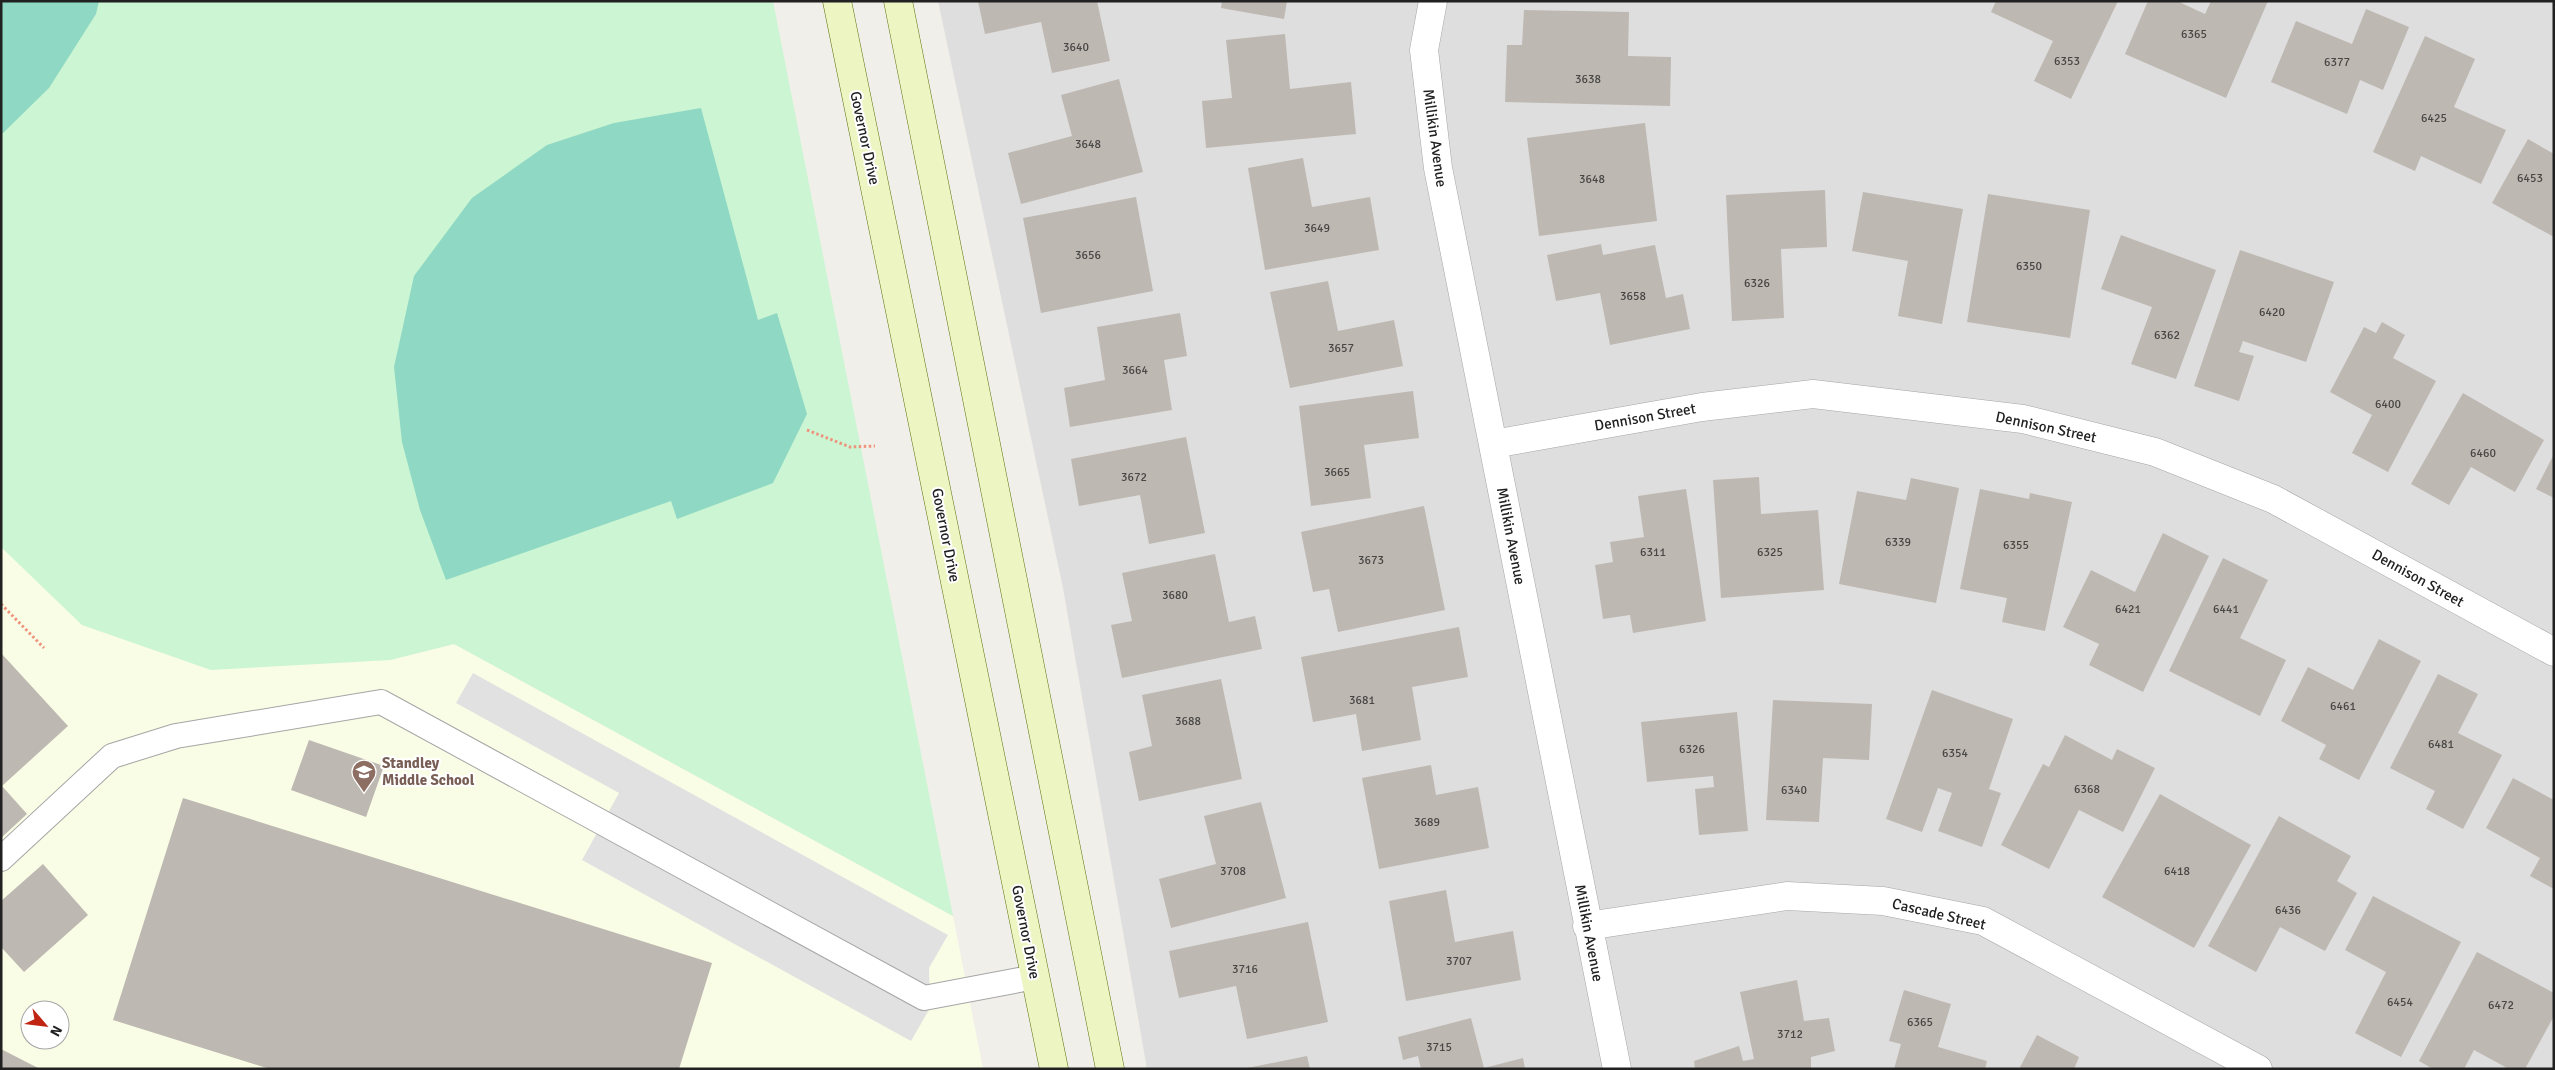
<svg xmlns="http://www.w3.org/2000/svg" width="2555" height="1070" font-family="Signika,sans-serif">
<style>
.residential{fill:#dfdede}
.education{fill:#fafde6;fill-rule:evenodd}
.park{fill:#cbf5d3}
.pitch{fill:#8fd8c3}
.parking{fill:#e1e1e1}
.building{fill:#beb8b2}
.lines{fill:none;stroke-linecap:round;stroke-linejoin:round}
.service-casing{stroke:#a5a5a5;stroke-width:26}
.minor-casing{stroke:#a5a5a5;stroke-width:29}
.secondary-casing{stroke:#5d710f;stroke-width:29}
.path{stroke:#ee947d;stroke-width:3;stroke-dasharray:2.5 2.5;stroke-linecap:butt}
.service{stroke:#fff;stroke-width:24}
.minor{stroke:#fff;stroke-width:28}
.secondary{stroke:#edf5c3;stroke-width:28}
.labels{text-anchor:middle;stroke-width:4;stroke-linejoin:round;paint-order:stroke}
.number-label{font-size:12px;fill:#484745}
.street-label{font-size:15px;fill:#212121;stroke:#fff}
.education-label{font-size:15px;font-weight:bold;fill:#785e54;stroke:#fff;text-anchor:start}
</style>
<rect width="100%" height="100%" fill="#f1efe9"/>
<path class="residential" d="M938 1H2554V1069H1147L1063 588Z"/>
<path class="education" d="M1 547 390 660 454 644 953 916 983 1069H1ZM30 1010H60V1040H30Z"/>
<path class="park" d="M1 1H773L953 916 454 644 390 660 211 670 82 625 1 547Z"/>
<path class="pitch" d="M1 1H99L96 14 49 88 1 135Z
M701 108 758 320 777 313 807 414 773 483 677 519 671 501 446 580 420 510 402 442 394 367 414 276 472 198 547 145 614 123Z"/>
<path class="parking" d="M473 673 948 935 929 968 930 1008 911 1041 582 860 619 793 456 703Z"/>
<path class="building" d="M978 1H1097L1110 61 1052 73 1041 22 985 34Z
M1222 1H1287L1284 19 1221 8Z
M1996 1H2118L2071 99 2034 81 2053 41 1991 12Z
M2148 1H2177L2205 14 2211 1H2268L2226 98 2125 54Z
M2366 9 2409 27 2383 90 2360 80 2347 114 2271 82 2296 21 2352 44Z
M1524 10 1629 12 1628 56 1671 57 1670 106 1505 102 1507 45H1522Z
M1285 34 1290 89 1351 82 1356 134 1206 148 1202 101 1232 98 1226 40Z
M2425 36 2475 59 2454 107 2506 130 2481 184 2421 156 2415 171 2373 152Z
M1119 79 1143 172 1021 204 1008 153 1072 136 1061 95Z
M1645 123 1657 221 1539 236 1527 138Z
M2528 139 2554 154V237L2492 203Z
M1303 158 1312 207 1370 197 1379 250 1265 270 1248 168Z
M1825 190 1827 247 1781 249 1784 318 1732 321 1726 195Z
M1863 192 1963 209 1942 324 1898 316 1908 261 1852 251Z
M1988 194 2090 210 2070 338 1967 322Z
M1136 197 1153 291 1041 313 1023 218Z
M2121 235 2216 270 2176 379 2131 364 2152 307 2101 289Z
M1601 244 1603 255 1655 245 1666 298 1683 294 1690 329 1610 345 1600 293 1556 301 1547 255Z
M2240 250 2334 282 2306 362 2243 341 2239 352 2254 356 2239 401 2194 386Z
M1328 281 1338 331 1394 320 1403 366 1290 388 1270 292Z
M1180 313 1187 356 1164 360 1172 410 1070 427 1064 388 1105 380 1097 327Z
M2382 322 2405 335 2393 358 2436 381 2388 472 2352 453 2372 415 2330 392 2364 327 2376 333Z
M1413 391 1419 438 1364 445 1371 498 1311 506 1299 406Z
M2463 393 2544 440 2515 492 2471 467 2449 505 2411 484Z
M1186 437 1205 533 1149 544 1140 495 1079 506 1071 459Z
M2554 454V498L2536 489Z
M1759 477 1761 514 1818 510 1824 590 1721 598 1713 480Z
M1911 478 1959 488 1936 603 1839 584 1857 491 1906 500Z
M1686 489 1706 621 1633 633 1630 615 1603 619 1595 565 1613 562 1610 542 1644 537 1638 496Z
M1980 489 2029 499 2030 493 2072 502 2045 631 2002 622 2007 598 1960 589Z
M1424 506 1445 610 1338 632 1329 589 1313 592 1301 532Z
M2163 533 2209 556 2143 692 2089 665 2099 644 2063 627 2091 570 2135 592Z
M1215 554 1229 622 1255 616 1262 649 1122 678 1111 625 1132 621 1122 573Z
M2223 558 2268 580 2240 638 2286 660 2260 716 2169 671Z
M1459 627 1468 677 1412 687 1421 740 1362 751 1356 714 1313 722 1301 657Z
M2379 639 2421 661 2359 780 2319 759 2326 745 2281 721 2308 667 2353 690Z
M1 653 68 726 2 786 27 814 1 838Z
M2438 674 2478 694 2458 733 2502 755 2463 829 2426 809 2435 791 2390 768Z
M1221 679 1242 779 1139 801 1129 752 1152 746 1142 695Z
M1932 690 2013 719 1989 789 2001 793 1982 847 1938 831 1952 793 1938 788 1922 832 1886 819Z
M1773 700 1872 704 1869 760 1823 758 1819 822 1766 820Z
M1737 712 1748 831 1699 835 1695 789 1714 787 1713 776 1647 782 1641 722Z
M2065 735 2112 760 2117 749 2155 768 2123 832 2079 810 2049 869 2001 845 2043 764 2049 767Z
M309 740 384 766 366 817 291 790Z
M1431 765 1436 795 1478 787 1489 848 1379 869 1362 778Z
M2513 778 2554 800V889L2530 876 2540 858 2486 828Z
M2160 794 2251 845 2194 948 2102 897Z
M183 798 712 963 679 1069H270L113 1020Z
M1261 802 1286 898 1171 928 1159 879 1216 864 1204 816Z
M2279 816 2351 856 2337 881 2357 893 2325 951 2280 927 2256 972 2208 946Z
M43 864 88 915 24 972 1 947V901Z
M1446 890 1455 942 1513 931 1521 980 1406 1001 1389 901Z
M2373 896 2461 942 2401 1057 2355 1033 2386 972 2345 950Z
M1308 922 1328 1022 1247 1039 1236 986 1179 998 1169 951Z
M2477 952 2554 993V1016L2525 1069H2509L2474 1050 2464 1069H2433L2419 1061Z
M1797 980 1804 1021 1829 1018 1835 1051 1811 1057V1069H1695L1694 1061 1739 1046 1743 1061 1754 1059 1740 992Z
M1904 990 1951 1004 1938 1047 1987 1061 1985 1069H1894L1901 1044 1889 1041Z
M1471 1018 1484 1068 1523 1058 1525 1069H1421L1418 1056 1403 1060 1398 1037Z
M2037 1035 2079 1057 2074 1069H2019Z
M1 1049 40 1069H1Z
M1307 1056 1310 1069H1247V1068Z"/>
<g class="lines">
<defs>
<path id="service" d="M1 859 112 756 176 736 381 702 924 998 1035 977"/>
<path id="minor" d="M1433 1 1424 50 1438 168 1617 1069
M1493 444 1702 407 1813 394 2023 419 2155 452 2273 499 2554 652
M1587 926 1787 896 1883 901 1983 921 2258 1069"/>
<path id="secondary" d="M837 1 1054 1069
M898 1 1110 1069"/>
</defs>
<use href="#service" class="service-casing"/>
<use href="#minor" class="minor-casing"/>
<use href="#secondary" class="secondary-casing"/>
<path class="path" d="M807 430 850 447 875 446
M1 604 44 648"/>
<use href="#service" class="service"/>
<use href="#minor" class="minor"/>
<use href="#secondary" class="secondary"/>
</g>
<defs>
<symbol id="school-pin" viewBox="-11 -11 22 30"><path d="M0 17L-7.5 6A9.5 9.5 0 1 1 7.5 6Z" fill="#8d6e63" stroke="#fff"/><path d="M0-5L7-2L0 1L-7-2ZM-4 1L0 2.5L4 1V4Q0 6-4 4Z" fill="#fff"/></symbol>
</defs>
<g fill-rule="evenodd">
<use href="#school-pin" x="350" y="758" width="28" height="38"/>
</g>
<g class="labels">
<g class="number-label">
<text x="2194" y="38">6365</text>
<text x="1076" y="51">3640</text>
<text x="2067" y="65">6353</text>
<text x="2337" y="66">6377</text>
<text x="1588" y="83">3638</text>
<text x="2434" y="122">6425</text>
<text x="1088" y="148">3648</text>
<text x="2530" y="182">6453</text>
<text x="1592" y="183">3648</text>
<text x="1317" y="232">3649</text>
<text x="1088" y="259">3656</text>
<text x="2029" y="270">6350</text>
<text x="1757" y="287">6326</text>
<text x="1633" y="300">3658</text>
<text x="2272" y="316">6420</text>
<text x="2167" y="339">6362</text>
<text x="1341" y="352">3657</text>
<text x="1135" y="374">3664</text>
<text x="2388" y="408">6400</text>
<text x="2483" y="457">6460</text>
<text x="1337" y="476">3665</text>
<text x="1134" y="481">3672</text>
<text x="1898" y="546">6339</text>
<text x="2016" y="549">6355</text>
<text x="1653" y="556">6311</text>
<text x="1770" y="556">6325</text>
<text x="1371" y="564">3673</text>
<text x="1175" y="599">3680</text>
<text x="2128" y="613">6421</text>
<text x="2226" y="613">6441</text>
<text x="1362" y="704">3681</text>
<text x="2343" y="710">6461</text>
<text x="1188" y="725">3688</text>
<text x="2441" y="748">6481</text>
<text x="1692" y="753">6326</text>
<text x="1955" y="757">6354</text>
<text x="2087" y="793">6368</text>
<text x="1794" y="794">6340</text>
<text x="1427" y="826">3689</text>
<text x="1233" y="875">3708</text>
<text x="2177" y="875">6418</text>
<text x="2288" y="914">6436</text>
<text x="1459" y="965">3707</text>
<text x="1245" y="973">3716</text>
<text x="2400" y="1006">6454</text>
<text x="2501" y="1009">6472</text>
<text x="1920" y="1026">6365</text>
<text x="1790" y="1038">3712</text>
<text x="1439" y="1051">3715</text>
</g>
<g class="street-label">
<text transform="translate(865 138) rotate(78)" y="5">Governor Drive</text>
<text transform="translate(1435 138) rotate(82)" y="5">Millikin Avenue</text>
<text transform="translate(1645 417) rotate(-10)" y="5">Dennison Street</text>
<text transform="translate(2046 427) rotate(12)" y="5">Dennison Street</text>
<text transform="translate(946 535) rotate(79)" y="5">Governor Drive</text>
<text transform="translate(1511 536) rotate(79)" y="5">Millikin Avenue</text>
<text transform="translate(2418 578) rotate(29)" y="5">Dennison Street</text>
<text transform="translate(1939 914) rotate(13)" y="5">Cascade Street</text>
<text transform="translate(1026 932) rotate(79)" y="5">Governor Drive</text>
<text transform="translate(1589 933) rotate(79)" y="5">Millikin Avenue</text>
</g>
<g class="education-label">
<text x="382" y="768">Standley<tspan x="382" dy="17">Middle School</tspan></text>
</g>
</g>
<rect width="2555" height="1070" fill="none" stroke="#212121" stroke-width="5"/>
<g transform="translate(45 1025) rotate(118)"><circle r="24" fill="#ffffff" stroke="#a6a6a6"/>
<path d="M0-4L9 19L0 12L-9 19Z" fill="#c02412"/>
<text y="-8" font-size="14" font-weight="bold" text-anchor="middle" fill="#212121">N</text>
</g>
</svg>
